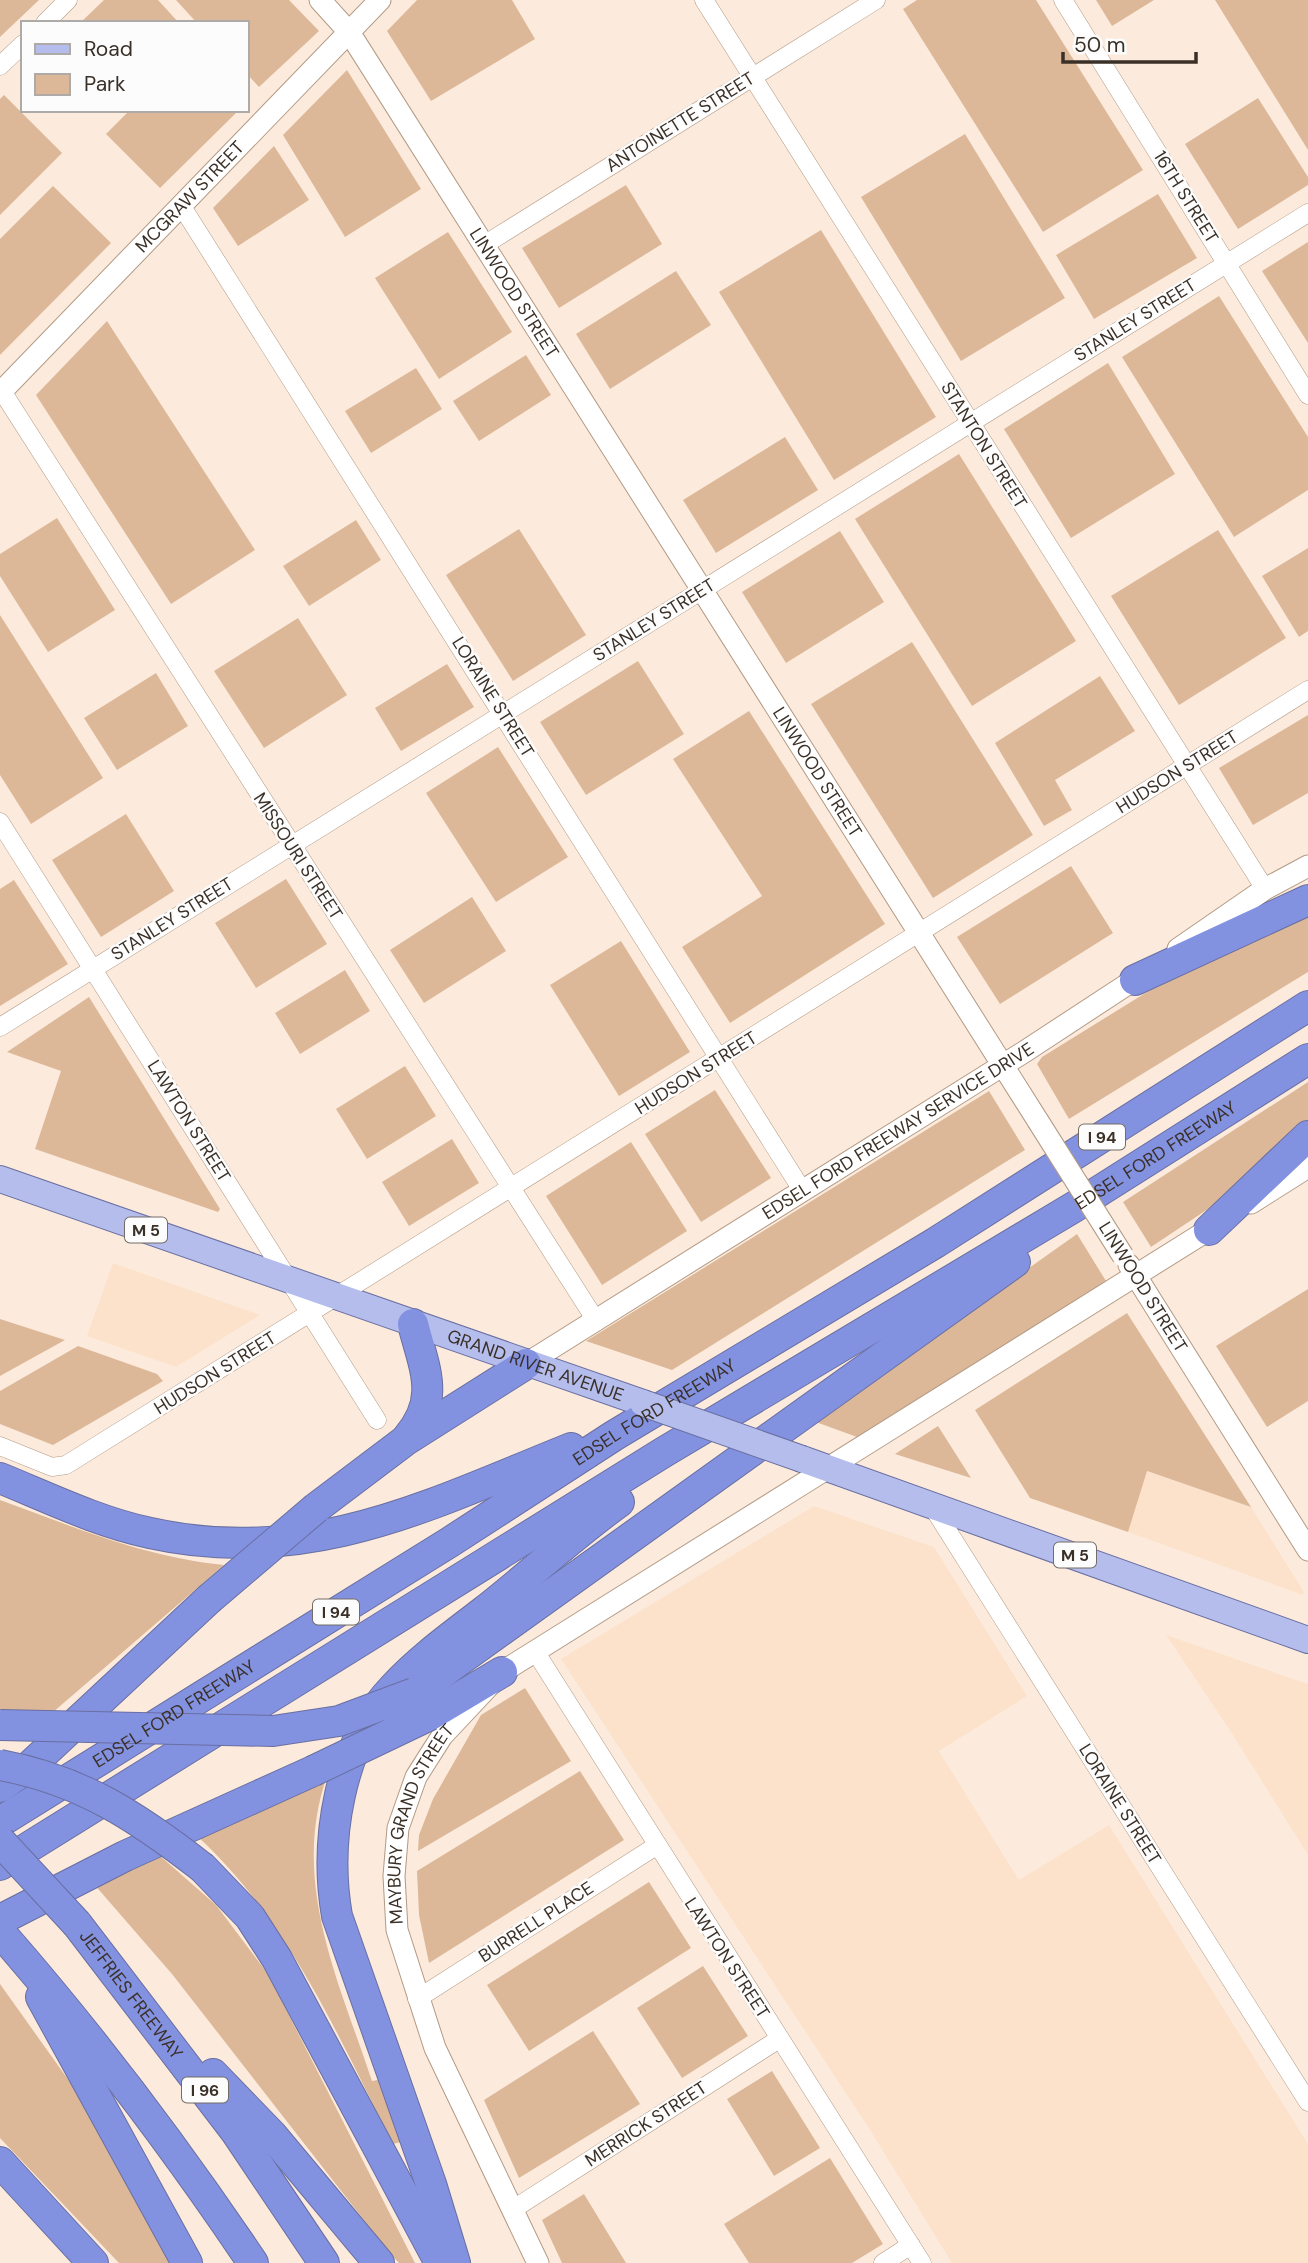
<svg xmlns="http://www.w3.org/2000/svg" width="1308" height="2263" font-family="'DM Sans',sans-serif">
<style>
.built{fill:#fce2cb}
.green{fill:#dcb898}
.lines{fill:none;stroke-linecap:round;stroke-linejoin:round}
.minor-casing{stroke:#b39a84;stroke-width:19}
.tertiary-casing{stroke:#b39a84;stroke-width:23}
.primary-casing{stroke:#696fa0;stroke-width:28}
.motorway-casing{stroke:#696fa0;stroke-width:32}
.minor{stroke:#fff;stroke-width:18}
.tertiary{stroke:#fff;stroke-width:21}
.primary{stroke:#b5bded;stroke-width:26}
.motorway{stroke:#8391e1;stroke-width:30}
.tertiary-bridge-casing{stroke:#b39a84;stroke-width:23;stroke-linecap:butt}
.primary-bridge-casing{stroke:#696fa0;stroke-width:28;stroke-linecap:butt}
.motorway-bridge-casing{stroke:#696fa0;stroke-width:32;stroke-linecap:butt}
.tertiary-bridge{stroke:#fff;stroke-width:21}
.primary-bridge{stroke:#b5bded;stroke-width:26}
.motorway-bridge{stroke:#8391e1;stroke-width:30}
.labels{text-anchor:middle;stroke-width:5;stroke-linejoin:round;paint-order:stroke}
.shield{fill:#fcfcfc;stroke:#746d67;stroke-width:2}
.shield-label{font-size:16px;font-weight:bold;fill:#3a3027}
.street-label{font-size:18px;fill:#3a3027;stroke:#fcfcfc}
</style>
<rect width="100%" height="100%" fill="#fcebdd"/>
<path class="built" d="M113 1263 260 1315 176 1367 87 1336Z
M1146 1471 1251 1507 1304 1592 1303 1595 1128 1532Z
M814 1506 934 1547 1027 1696 939 1751 1019 1880 1109 1825 1308 2144V2263H952L870 2130 561 1659Z
M1166 1635 1308 1684V1855L1231 1732Z"/>
<path class="green" d="M0 0H39L0 37Z
M104 0H158L179 23H80Z
M176 0H289L319 31 259 87 247 74V23H197Z
M417 0H512L535 39 431 101 387 31Z
M917 0H1036L1143 170 1043 232 903 9Z
M1096 0H1154L1112 26Z
M1215 0H1308V150Z
M347 70 421 189 345 237 283 135Z
M4 95 62 153 0 215V99Z
M1258 98 1308 177V185L1238 229 1185 144Z
M130 110H239L160 188 106 134Z
M965 134 1065 298 961 361 861 197Z
M274 146 309 200 238 246 213 208Z
M626 185 662 244 559 308 522 248Z
M53 186 111 243 0 355V239Z
M1158 194 1197 258 1094 319 1056 255Z
M821 230 936 417 834 480 719 292Z
M448 232 512 332 439 379 375 278Z
M1308 242V343L1262 271Z
M676 271 711 325 610 389 576 334Z
M1219 296 1308 437V490L1234 537 1122 357Z
M107 321 255 550 171 604 36 395Z
M526 355 551 395 479 441 453 401Z
M1108 363 1175 474 1071 538 1004 429Z
M416 368 442 409 371 453 345 411Z
M785 437 818 490 716 553 683 500Z
M959 454 1076 641 972 706 855 519Z
M57 518 115 610 48 652 0 576V554Z
M356 520 381 560 309 606 283 566Z
M519 529 586 635 513 681 446 575Z
M1218 530 1286 638 1179 705 1111 596Z
M840 531 884 602 786 663 742 592Z
M1308 548V631L1299 637 1262 576Z
M0 615 103 778 31 824 0 775Z
M298 618 347 695 264 748 214 671Z
M912 642 1033 835 933 898 811 704Z
M638 661 684 734 586 795 540 722Z
M447 664 474 707 401 751 375 708Z
M156 673 188 726 117 770 84 718Z
M1100 676 1135 731 1055 780 1072 810 1044 826 995 743Z
M749 711 885 924 730 1023 682 947 762 896 673 759Z
M1308 715V793L1253 825 1219 768Z
M498 747 568 857 496 902 426 793Z
M126 814 174 891 101 937 52 860Z
M1071 866 1113 933 1000 1004 957 937Z
M286 879 327 944 256 988 215 923Z
M14 880 68 964 0 1006V889Z
M472 897 506 951 424 1003 390 950Z
M1308 914V972L1069 1119 1037 1064 1042 1057 1147 992Z
M621 941 690 1052 619 1096 550 985Z
M345 970 370 1011 300 1054 275 1013Z
M89 997 220 1209 218 1212 35 1149 61 1071 7 1052Z
M405 1066 436 1116 367 1159 336 1109Z
M1308 1082V1127L1235 1191 1151 1247 1123 1202Z
M715 1090 771 1178 701 1222 645 1134Z
M989 1091 1025 1150 672 1370 586 1341Z
M452 1139 479 1183 409 1226 382 1182Z
M631 1142 687 1231 602 1285 546 1196Z
M1077 1234 1106 1281 857 1437 813 1421Z
M1308 1289V1401L1267 1427 1216 1346Z
M1127 1313 1251 1507 1147 1471 1128 1532 1030 1498 975 1410Z
M0 1319 65 1340 0 1376Z
M78 1346 157 1374 163 1381 53 1445 0 1424V1391Z
M938 1426 971 1478 895 1454Z
M0 1500C74 1527 144 1557 224 1565L52 1713 0 1712Z
M525 1688 571 1761 418 1851 419 1835 433 1799 481 1715Z
M580 1771 624 1840 429 1963 419 1915 417 1871Z
M327 1776C290 1882 339 1981 372 2081L378 2080 401 2142 393 2144C338 2036 288 1919 197 1836Z
M159 1855 216 1905 268 1974 415 2263H399L388 2251 172 1974 93 1883Z
M649 1882 691 1948 529 2051 487 1985Z
M703 1966 748 2036 682 2078 637 2008Z
M0 1984 77 2092 178 2263H119L0 2138Z
M593 2031 640 2104 519 2178 484 2100Z
M772 2071 820 2148 774 2176 727 2099Z
M830 2158 883 2244 852 2263H749L724 2224Z
M584 2194 626 2263H562L542 2220Z"/>
<g class="lines">
<defs>
<path id="minor" d="M704 0 1265 889
M1063 0 1308 395
M45 23 68 0
M0 66 23 44
M181 205 802 1190
M484 245 876 0
M2 391 595 1319
M0 822 377 1420
M0 1027 1308 213
M0 1446 52 1467 66 1465 1308 690
M932 1506 1308 2102
M535 1651 922 2263
M417 1999 656 1846
M512 2210 779 2039
M883 2263 911 2245"/>
<g id="tertiary">
<path id="s1" d="M320 0 349 32 1038 1121"/>
<path id="s2" d="M0 393 380 0"/>
<path d="M1178 949 1265 889 1308 866"/>
<path d="M1251 1203 1308 1167"/>
<path d="M1129 1265 1308 1550"/>
<path id="s3" d="M526 1364 1024 1052 1146 972"/>
<path id="s4" d="M538 2263 435 2048 397 1930 394 1876 398 1828 416 1777 442 1736 502 1672 1221 1222"/>
</g>
<g id="primary">
<path id="s5" d="M0 1179 643 1403"/>
<path d="M802 1459 1308 1640"/>
</g>
<g id="motorway">
<path d="M1135 980 1308 900"/>
<path d="M1209 1230 1308 1136"/>
<path d="M408 1437C441 1398 424 1368 413 1324"/>
<path d="M0 1478C49 1498 98 1522 150 1533 308 1568 429 1505 571 1448"/>
<path d="M316 1508 406 1440 526 1364"/>
<path d="M414 1693 1015 1262"/>
<path d="M430 1715 502 1672"/>
<path d="M0 1787 30 1766 209 1599"/>
<path id="s6" d="M0 1822 450 1542 615 1435 935 1243 1308 1006"/>
<path id="s7" d="M0 1865 664 1452 1074 1207 1308 1059"/>
<path d="M203 1868 250 1917 277 1959 440 2263"/>
<path d="M0 1920 125 1856 313 1771"/>
<path id="s8" d="M77 1924 236 2132 324 2263"/>
<path d="M0 1932C92 2037 175 2147 253 2263"/>
<path d="M41 1997 187 2263"/>
<path d="M213 2074 272 2135 379 2263"/>
<path d="M0 2162 93 2263"/>
<path d="M455 2263 431 2184 337 1916C324 1841 339 1744 394 1687 421 1658 452 1636 483 1612 529 1576 572 1536 619 1502"/>
</g>
</defs>
<use href="#minor" class="minor-casing"/>
<use href="#tertiary" class="tertiary-casing"/>
<use href="#primary" class="primary-casing"/>
<use href="#motorway" class="motorway-casing"/>
<use href="#minor" class="minor"/>
<use href="#tertiary" class="tertiary"/>
<use href="#primary" class="primary"/>
<use href="#motorway" class="motorway"/>
<defs>
<path id="tertiary-bridge" d="M1038 1121 1123 1256"/>
<path id="primary-bridge" d="M643 1403 802 1459"/>
<path id="motorway-bridge" d="M209 1599 316 1508
M0 1725 273 1731 339 1721 414 1693
M0 1765C82 1780 139 1818 203 1868
M313 1771 430 1715
M0 1841 77 1924"/>
</defs>
<use href="#tertiary-bridge" class="tertiary-bridge-casing"/>
<use href="#primary-bridge" class="primary-bridge-casing"/>
<use href="#motorway-bridge" class="motorway-bridge-casing"/>
<use href="#tertiary-bridge" class="tertiary-bridge"/>
<use href="#primary-bridge" class="primary-bridge"/>
<use href="#motorway-bridge" class="motorway-bridge"/>
</g>
<g class="labels">
<g class="shield">
<rect x="1079" y="1124.5" width="46" height="25" rx="5"/>
<rect x="125" y="1217.5" width="42" height="25" rx="5"/>
<rect x="1054" y="1542.5" width="42" height="25" rx="5"/>
<rect x="313" y="1599.5" width="46" height="25" rx="5"/>
<rect x="182" y="2077.5" width="46" height="25" rx="5"/>
</g>
<g class="shield-label">
<text x="1102" y="1143">I 94</text>
<text x="146" y="1236">M 5</text>
<text x="1075" y="1561">M 5</text>
<text x="336" y="1618">I 94</text>
<text x="205" y="2096">I 96</text>
</g>
<g class="street-label">
<text transform="translate(680 122) rotate(-32)" y="6">ANTOINETTE STREET</text>
<text dy="6" stroke="none"><textPath href="#s2" startOffset="273">MCGRAW STREET</textPath></text>
<text transform="translate(1186 197) rotate(58)" y="6">16TH STREET</text>
<text dy="6" stroke="none"><textPath href="#s1" startOffset="352">LINWOOD STREET</textPath></text>
<text transform="translate(1135 320) rotate(-32)" y="6">STANLEY STREET</text>
<text transform="translate(984 445) rotate(58)" y="6">STANTON STREET</text>
<text transform="translate(654 620) rotate(-32)" y="6">STANLEY STREET</text>
<text transform="translate(493 697) rotate(58)" y="6">LORAINE STREET</text>
<text transform="translate(1177 772) rotate(-32)" y="6">HUDSON STREET</text>
<text dy="6" stroke="none"><textPath href="#s1" startOffset="919">LINWOOD STREET</textPath></text>
<text transform="translate(298 856) rotate(57)" y="6">MISSOURI STREET</text>
<text transform="translate(172 919) rotate(-32)" y="6">STANLEY STREET</text>
<text transform="translate(696 1073) rotate(-32)" y="6">HUDSON STREET</text>
<text transform="translate(189 1121) rotate(58)" y="6">LAWTON STREET</text>
<text dy="6" stroke="none"><textPath href="#s3" startOffset="439">EDSEL FORD FREEWAY SERVICE DRIVE</textPath></text>
<text dy="6" stroke="none"><textPath href="#s7" startOffset="1356">EDSEL FORD FREEWAY</textPath></text>
<text transform="translate(1143 1287) rotate(58)" y="6">LINWOOD STREET</text>
<text dy="6" stroke="none"><textPath href="#s5" startOffset="567">GRAND RIVER AVENUE</textPath></text>
<text transform="translate(215 1373) rotate(-32)" y="6">HUDSON STREET</text>
<text dy="6" stroke="none"><textPath href="#s6" startOffset="772">EDSEL FORD FREEWAY</textPath></text>
<text dy="6" stroke="none"><textPath href="#s6" startOffset="205">EDSEL FORD FREEWAY</textPath></text>
<text transform="translate(1120 1804) rotate(58)" y="6">LORAINE STREET</text>
<text dy="6" stroke="none"><textPath href="#s4" startOffset="474">MAYBURY GRAND STREET</textPath></text>
<text transform="translate(536 1922) rotate(-33)" y="6">BURRELL PLACE</text>
<text transform="translate(727 1958) rotate(57)" y="6">LAWTON STREET</text>
<text dy="6" stroke="none"><textPath href="#s8" startOffset="89">JEFFRIES FREEWAY</textPath></text>
<text transform="translate(646 2124) rotate(-33)" y="6">MERRICK STREET</text>
</g>
</g>
<rect x="21" y="21" width="228" height="91" fill="#fcfcfc" stroke="#aeaaa7" stroke-width="2"/>
<rect x="35" y="44" width="35" height="10" fill="#b5bded" stroke="#aeaaa7" stroke-width="2"/>
<text x="84" y="56" font-size="21" fill="#3a3027">Road</text>
<rect x="35" y="74" width="35" height="21" fill="#dcb898" stroke="#aeaaa7" stroke-width="2"/>
<text x="84" y="91" font-size="21" fill="#3a3027">Park</text>
<path d="M1063 52v10h133v-10" fill="none" stroke="#3a3027" stroke-width="3.5"/>
<text x="1074" y="52" font-size="21" fill="#3a3027" stroke="#fcfcfc" stroke-width="5" paint-order="stroke">50 m</text>
</svg>
